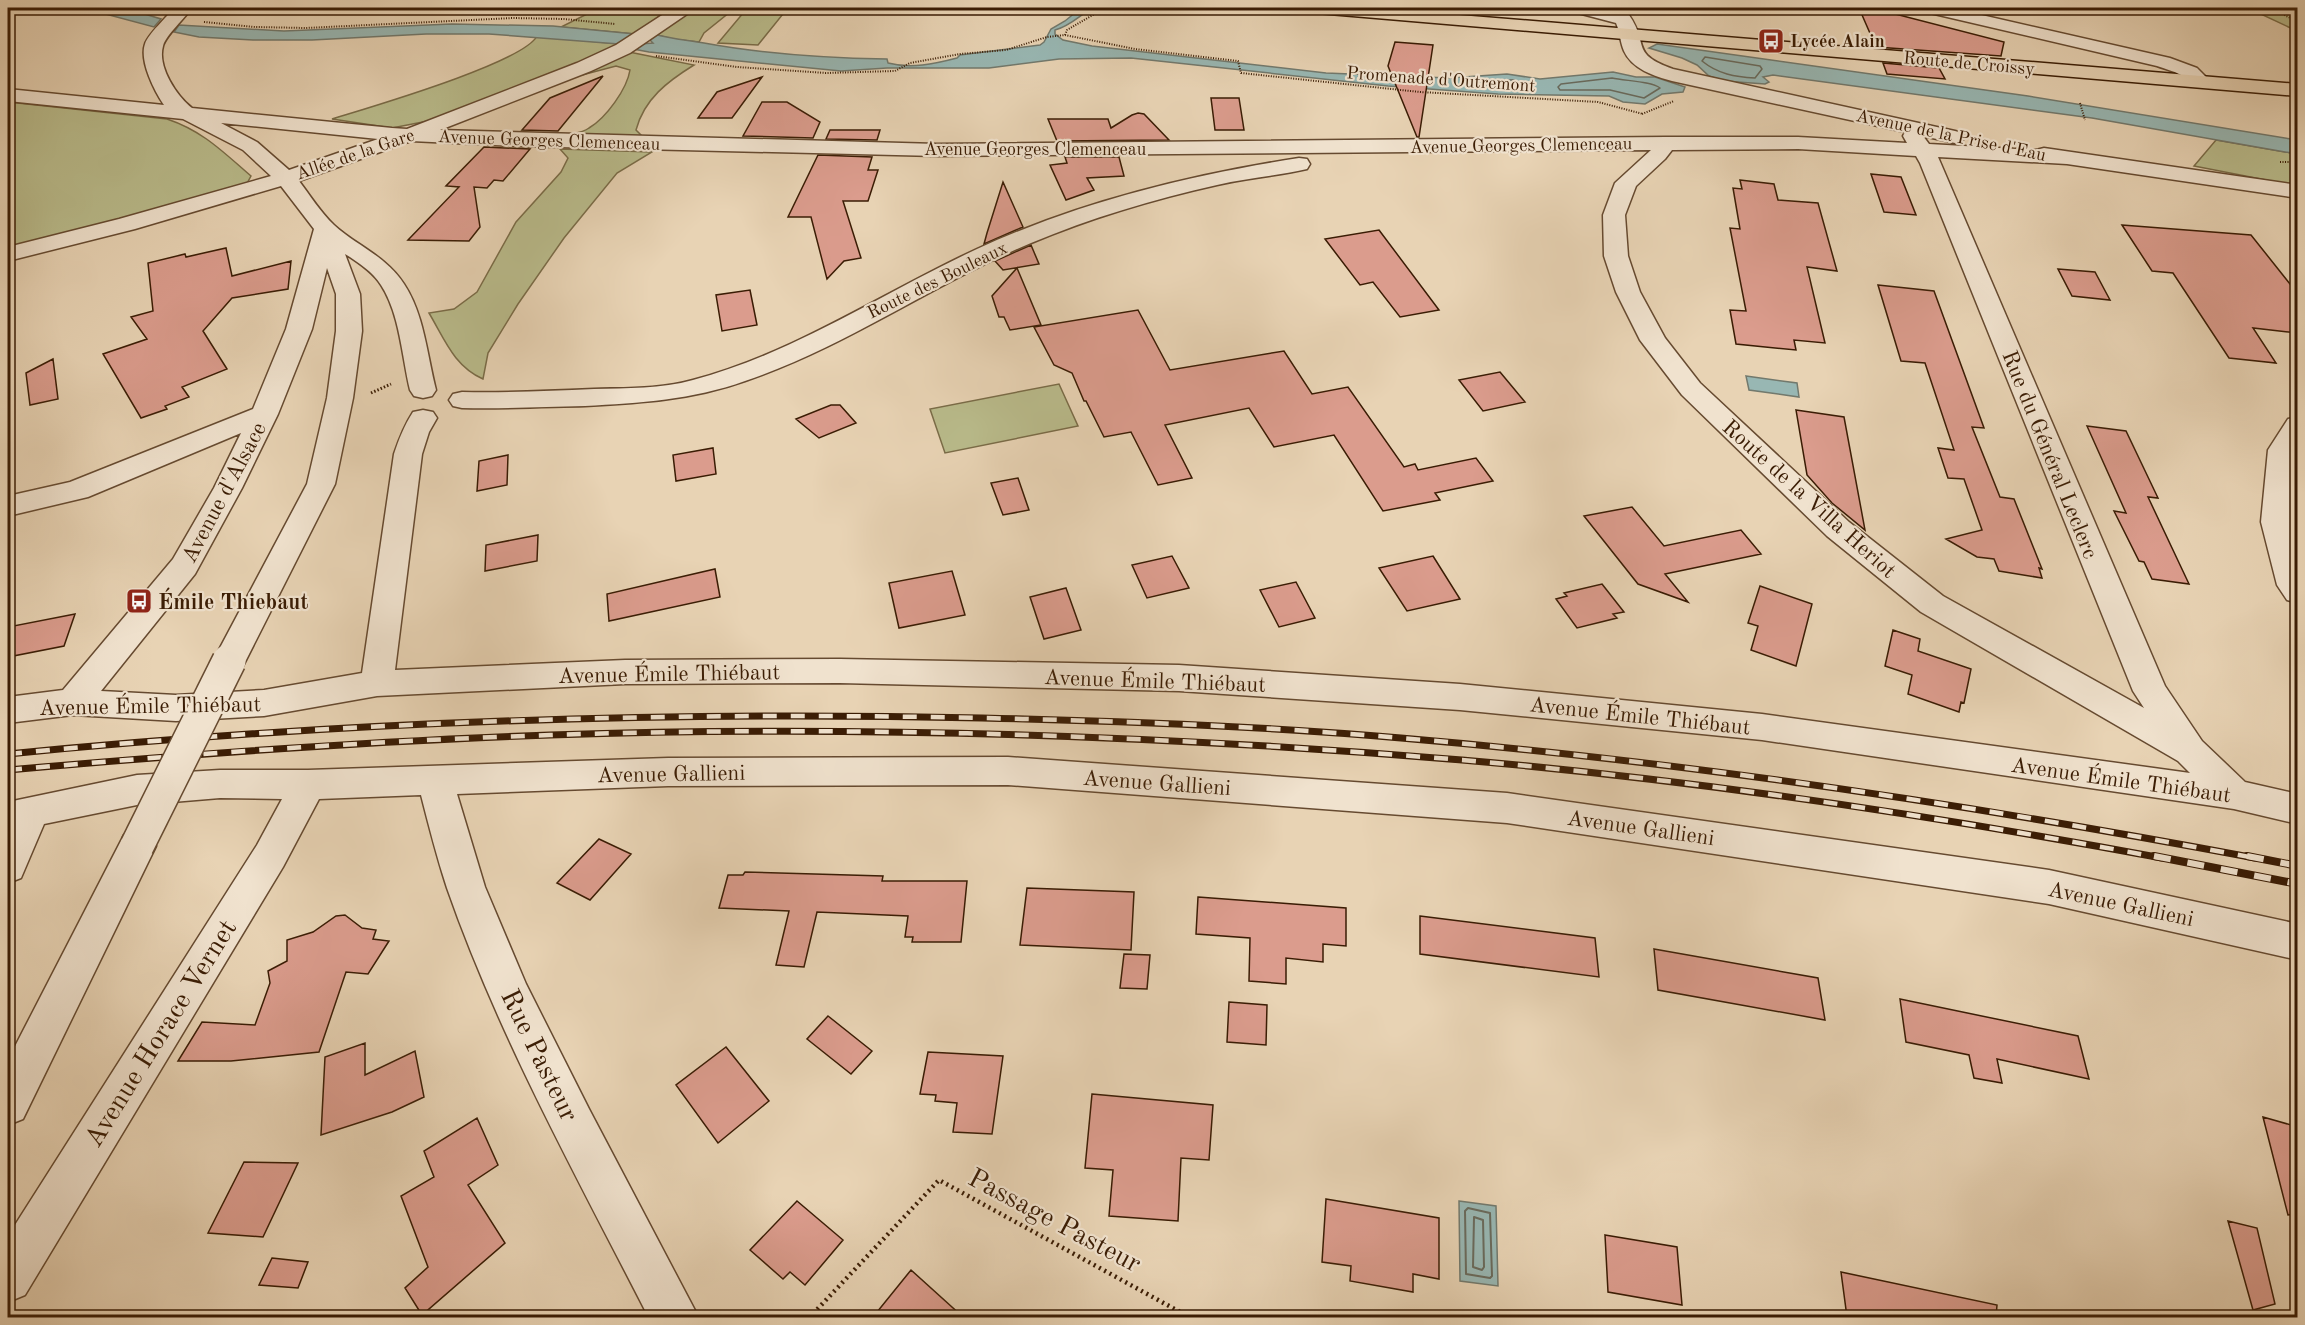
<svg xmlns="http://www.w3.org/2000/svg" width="2305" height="1325" font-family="'Old Standard TT',serif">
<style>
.green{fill:#b9bb8b;stroke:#7a6c48;stroke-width:1.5}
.water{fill:#98b7b3;stroke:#72796d;stroke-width:1.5}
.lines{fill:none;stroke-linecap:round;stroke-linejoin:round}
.shore-far1{stroke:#696a5c;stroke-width:1.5}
.shore{stroke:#696a5c;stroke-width:2}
.building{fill:#db9c8d;stroke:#3a1c04;stroke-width:1.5}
.minor-casing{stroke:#664a30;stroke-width:3}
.major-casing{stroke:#3a1c04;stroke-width:3}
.path-far2{stroke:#3a1c04;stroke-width:2;stroke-dasharray:1 1.5;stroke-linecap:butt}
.path-far1{stroke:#3a1c04;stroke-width:3;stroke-dasharray:1.5 2;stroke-linecap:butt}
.path{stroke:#3a1c04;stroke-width:4.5;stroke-dasharray:2 4;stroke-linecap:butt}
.minor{fill:#f0e2ce;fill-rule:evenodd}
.major{fill:#e8d3b4;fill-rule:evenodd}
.rail-far1-casing{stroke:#3a1c04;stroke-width:7}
.rail-casing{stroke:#3a1c04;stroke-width:8}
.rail-far1{stroke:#f0e2ce;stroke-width:4.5;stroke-dasharray:14;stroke-linecap:butt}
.rail{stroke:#f0e2ce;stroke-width:6;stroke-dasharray:17;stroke-linecap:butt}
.minor-bridge-casing{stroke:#664a30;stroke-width:36;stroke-linecap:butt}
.minor-bridge{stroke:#f0e2ce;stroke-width:33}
.labels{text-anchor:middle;stroke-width:4.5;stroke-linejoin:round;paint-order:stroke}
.far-poi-label{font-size:18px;font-weight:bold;fill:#3a1c04;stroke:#f0e2ce;text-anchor:start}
.far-street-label{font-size:18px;fill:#3a1c04;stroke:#f0e2ce}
.street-label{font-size:22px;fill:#3a1c04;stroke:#f0e2ce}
.poi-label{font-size:22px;font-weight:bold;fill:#3a1c04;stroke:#f0e2ce;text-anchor:start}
.near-street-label{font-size:27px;fill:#3a1c04;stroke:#f0e2ce}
</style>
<rect width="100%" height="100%" fill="#e8d3b4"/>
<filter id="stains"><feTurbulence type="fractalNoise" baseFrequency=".00333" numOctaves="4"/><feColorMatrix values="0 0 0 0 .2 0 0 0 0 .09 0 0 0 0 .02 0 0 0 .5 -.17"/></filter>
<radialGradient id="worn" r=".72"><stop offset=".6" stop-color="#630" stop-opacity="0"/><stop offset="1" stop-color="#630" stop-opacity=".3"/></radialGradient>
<path class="green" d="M599 8H670L635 34 561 27Z
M693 8H735L704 33 699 42 672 39 654 34Z
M2248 8H2297V31Z
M744 12 783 14 758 45 718 43Z
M537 36 619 44 573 66 433 120 392 128 332 119C367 108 523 63 537 36Z
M629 52 694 65C668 81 644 99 636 130L643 137 571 134C577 133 584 132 589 128 606 118 627 89 630 70L616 66 582 75Z
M8 102 167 119C203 131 223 152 251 176L246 185 96 228 8 249Z
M2216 140 2297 154V186L2194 166Z
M560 149 652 152 617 173 564 238 518 304 488 353 483 379C454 366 445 340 429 313L454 309 477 292 516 222 561 172 568 158Z
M1059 384 1078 426 945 453 930 409Z"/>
<path class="water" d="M83 8H125L161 19 154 27Z
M1081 8H1092C1079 16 1070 26 1055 30V34L1063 40 1092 46 1326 73 1449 78 1507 74 1540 79 1613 72 1636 77H1655L1685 87 1683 92 1662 94 1645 104 1623 102 1609 96 1498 94 1388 86 1131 58 1059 59 989 68H887L841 71 649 52 633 49 638 44 653 43 648 38 654 34C671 39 687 40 704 43 764 54 825 58 887 59L888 63C911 69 934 64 957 58L960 55 1040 45 1044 42 1051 29 1065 21Z
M452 24 553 26 635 34 619 44 489 34H426L312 40H253L199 37 174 32 179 25 284 31Z
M1657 44 2028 96 2297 140V154L2092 118 1773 75 1763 77 1769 82 1765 84 1724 81 1709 76 1697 65 1682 58 1649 48Z
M1746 376 1797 383 1799 397 1749 390Z
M1459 1201 1496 1206 1498 1286 1460 1281Z"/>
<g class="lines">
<path class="shore-far1" d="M1705 57 1760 66 1762 69 1755 78C1735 77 1718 74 1702 61Z
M1612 78C1625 81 1651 81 1660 88L1644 98 1610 90H1560L1558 87 1561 84Z
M1490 80H1514L1520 84 1517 87 1498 88 1487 85Z"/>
<path class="shore" d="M1468 1208 1490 1213 1492 1276 1490 1278 1466 1274 1465 1211Z
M1474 1217 1483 1220 1484 1267 1482 1270 1473 1267Z"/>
</g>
<path class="building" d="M1859 8H1872L2004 42 2001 56 1876 47Z
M1395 42 1433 45 1419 137H1417L1388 66Z
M1883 63 1939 68 1945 79 1887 74Z
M603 76 558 131 522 130 550 98Z
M762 77 732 118H698L717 92Z
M1211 98H1239L1244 130H1215Z
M762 102H787L820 122 813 138 743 136Z
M1138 113 1144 114 1169 140 1057 141 1048 119H1108L1111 128 1132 115Z
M830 130H880L877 140 826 139Z
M484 147 530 149 503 181 494 180 487 188 474 187 480 227 469 241 408 240 459 187 446 186Z
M818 155 872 157 868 170H878L868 201H843L861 258 844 261 827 279 811 217H788Z
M1065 157H1119L1124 176 1087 178 1094 190 1066 200 1050 165 1067 163Z
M1871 174 1901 177 1916 215 1884 212Z
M1740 180 1774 184 1778 200 1818 203 1837 271 1807 267 1825 343 1794 340 1796 350 1736 344 1730 310 1746 311 1730 228 1740 229 1733 188 1742 189Z
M1003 182 1023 227 984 244 987 233Z
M2122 225 2251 235 2298 294V333L2253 328 2276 363 2229 358 2173 273 2152 271Z
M1379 230 1439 310 1400 317 1373 282 1360 285 1325 239Z
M1031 245 1039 264 1003 270 995 261Z
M226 248 232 276 291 261 288 289 232 298 203 331 227 369 182 387 189 397 165 406 167 409 141 418 103 354 147 339 131 317 153 311 148 263 185 254 186 257Z
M1017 268 1041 325 1010 330 1004 317H999L992 296Z
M2058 269 2095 272 2110 300 2072 296Z
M1878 285 1934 291 1984 428 1972 427 2000 497 2014 499 2042 569 2039 568 2042 578 1999 571 1994 559 1977 557 1946 539 1982 530 1964 479 1948 478 1938 448 1954 450 1925 363 1901 361Z
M750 290 757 325 722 331 716 295Z
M1138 310 1170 370 1284 351 1312 394 1348 387 1404 467 1415 464 1418 470 1476 458 1493 481 1435 493 1440 500 1383 511 1334 435 1274 447 1249 408 1165 425 1192 478 1158 485 1131 432 1104 437 1086 401H1084L1072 373 1054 365 1034 327Z
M53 359 58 399 30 405 26 373Z
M1500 372 1525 402 1483 411 1459 380Z
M831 405H840L856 423 819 438 796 419Z
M1796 410 1844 417 1865 530 1832 503 1807 475Z
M2087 426 2126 431 2158 498 2148 497 2189 584 2152 579 2144 562 2139 561 2114 511 2126 513Z
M713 448 716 474 676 481 673 455Z
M508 455 507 485 477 491 479 461Z
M1018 478 1029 510 1003 515 991 483Z
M1632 507 1664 546 1741 530 1761 554 1665 574 1688 602 1638 584 1584 516Z
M538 535 537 561 485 571 486 545Z
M1172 556 1189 588 1147 598 1132 565Z
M1433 556 1460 599 1407 611 1379 568Z
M715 569 720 597 609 621 607 594Z
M952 571 965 615 899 628 889 583Z
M1296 582 1315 618 1279 627 1260 590Z
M1602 584 1624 612 1613 614 1617 618 1577 628 1556 599 1567 596 1564 593Z
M1760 586 1812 604 1796 666 1751 650 1758 626 1748 623Z
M1066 588 1081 630 1044 639 1030 597Z
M75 614 64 646 8 657V627Z
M1893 630 1920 639 1918 651 1971 669 1964 703 1961 702 1959 712 1908 694 1912 675 1885 666Z
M599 839 631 854 590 900 557 883Z
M745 872 883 876 882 881H967L961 942H912L913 937H905L908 916 817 912 804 967 776 965 789 911 719 908 728 875H743Z
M1027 888 1134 892 1131 950 1020 945Z
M1198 897 1346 908V946L1323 944V962L1286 958V984L1249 981 1250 938 1196 934Z
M345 915 362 928 376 930 373 939 389 941 368 974 346 972 319 1052 231 1061H178L202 1022 255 1025 270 983 268 971 287 961V940L313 932 336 916Z
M1420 916 1595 938 1599 977 1420 954Z
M1654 949 1818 978 1825 1020 1658 990Z
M1124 954 1150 955 1147 989 1120 988Z
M1900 999 2078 1036 2089 1079 1997 1059 2002 1083 1974 1078 1969 1055 1906 1042Z
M1229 1002 1267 1005 1266 1045 1227 1042Z
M828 1016 872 1051 851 1074 807 1039Z
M365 1043V1075L415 1051 424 1097 392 1112 321 1135 325 1057Z
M726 1047 769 1101 718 1143 676 1085Z
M928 1052 1003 1056 992 1134 953 1132 957 1103 935 1101 936 1095 920 1094Z
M1092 1094 1213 1105 1209 1160 1181 1158 1178 1221 1109 1216 1113 1170 1085 1168Z
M2263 1117 2298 1127V1214L2288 1215Z
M477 1118 498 1165 468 1185 505 1243 422 1315 405 1288 428 1267 401 1196 434 1177 424 1151Z
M244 1162 298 1163 263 1237 208 1233Z
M1326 1199 1439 1218V1279L1413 1274V1292L1350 1281 1351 1266 1322 1262Z
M797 1201 843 1240 805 1285 790 1272 783 1279 750 1250Z
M2228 1221 2257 1228 2275 1304 2253 1310Z
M1605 1235 1677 1247 1682 1305 1608 1292Z
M272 1258 308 1262 298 1288 259 1285Z
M911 1270 963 1317H873Z
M1841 1272 1997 1305 1996 1317H1847Z"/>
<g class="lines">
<defs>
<path id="minor" d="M174 8H192C185 18 166 35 163 46 157 67 177 96 192 108L392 128 407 129 577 63 616 45 673 8H692L690 12 630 53 591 71 440 130 937 144 1666 137H1798L1907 143 1903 136 1905 132 1672 81C1654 76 1632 69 1624 51 1620 42 1620 32 1616 23L1574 12 1571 8H1599L1629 15C1650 45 1629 53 1673 69L1955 131 1962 133 1965 137 1962 141 1955 143 1923 136 1929 144 2036 150 2044 148 2298 185V198L2067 164 1938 157 2165 686 2202 741 2245 782 2298 794V824L2234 809 1762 740 1460 710 1179 691 840 683 625 684 377 696 264 716 176 721 73 715 8 723V697L63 690 173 559 214 488 241 433 88 497 8 516V496L70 482 253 409 286 329 314 229 281 186 135 229 8 261V247L119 219 271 176 243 150 183 119 8 101V89L164 105C155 92 139 61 145 44 148 34 167 17 174 8ZM221 123 378 139 289 170 257 142ZM411 141 517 146 937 156 1651 150 1615 183 1603 215 1604 256 1616 292 1640 340 1682 395 1827 536 1921 612 2178 761 2190 773 1762 714 1460 684 1179 665 840 659 625 660 395 670 422 454 429 432 437 418 433 412 423 410 413 412C404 426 399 439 394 454L362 673 264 690 176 695 101 691 195 574 242 488 278 414 312 329 327 268 336 294V331L327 398 307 484 213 661 217 670 229 673 241 670 335 484 353 398 362 331 360 294 345 254C358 262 373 272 381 285 400 314 402 357 410 390L414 396 423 398 432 396 436 390C427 355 424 314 404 284 386 256 357 246 334 225 320 212 310 195 299 181ZM1798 149 1916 156 1920 163 2133 691 2144 708 1943 596 1849 522 1700 383 1665 338 1640 292 1628 256 1625 215 1636 186 1665 159 1672 150Z
M1921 8H1951L2170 58 2197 68 2211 82 2208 86C2194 89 2192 81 2181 75 2174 71 2165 69 2157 66L1930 13 1924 12Z
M1299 158 1307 159 1310 164 1307 169C1277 176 1247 178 1217 185 1154 199 1091 218 1031 243 933 284 846 347 745 381 692 400 640 403 585 406 544 407 503 409 462 408L453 406 449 400 453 394 462 392C506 393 550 391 594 389 627 388 661 389 693 380 795 353 882 293 977 249 1079 202 1189 175 1299 158Z
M2298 417V448L2291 522 2298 546V603L2287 600 2277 585 2261 522 2268 450 2288 419Z
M1008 757 1507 793 2049 870 2298 924V960L2049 904 1507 823 1008 785 668 786 457 794 485 887 526 984 589 1109 699 1318H649C577 1177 499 1037 447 888 437 858 429 826 421 795L319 799 283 867 25 1295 8 1302V1236L257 845 282 799 220 798 137 805 44 824 21 878 8 883V802L137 775 220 770H308L668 758Z
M137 830 150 835 156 846 23 1119 8 1125V1060L124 835Z"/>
<path id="major" d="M1308 8H1374L2298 84V96L1317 13 1311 12Z"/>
</defs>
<use href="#minor" class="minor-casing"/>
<use href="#major" class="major-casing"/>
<path class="path-far2" d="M2271 8 2298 22
M204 22 255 27 306 28 513 18 564 19 615 24
M1065 35 1067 30 1105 8
M656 56 737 67 826 73 895 71 910 63 960 54 1006 50 1047 37 1065 35 1135 49 1238 61 1241 73 1420 92 1598 102 1643 114
M2080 103 2085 120
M1642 114 1674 101
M2280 162H2298"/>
<path class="path-far1" d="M371 393 391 384"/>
<path class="path" d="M809 1318 939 1180 1191 1318"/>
<use href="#minor" class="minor"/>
<use href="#major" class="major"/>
<defs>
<path id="rail-far1" d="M8 754C332 722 656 711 982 718 1122 721 1262 726 1401 738 1688 762 1972 805 2255 858
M8 770C189 754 369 741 550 735 854 725 1159 735 1462 760 1697 780 1930 815 2162 858"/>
<path id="rail" d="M2154 856 2298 884
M2247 856 2298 866"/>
</defs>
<use href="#rail-far1" class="rail-far1-casing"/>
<use href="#rail" class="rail-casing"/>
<use href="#rail-far1" class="rail-far1"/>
<use href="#rail" class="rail"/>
<defs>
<path id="minor-bridge" d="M137 846 229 661"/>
</defs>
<use href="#minor-bridge" class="minor-bridge-casing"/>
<use href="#minor-bridge" class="minor-bridge"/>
</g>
<defs>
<symbol id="bus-square" viewBox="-11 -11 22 22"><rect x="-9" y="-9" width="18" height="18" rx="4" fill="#8f2418" stroke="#f0e2ce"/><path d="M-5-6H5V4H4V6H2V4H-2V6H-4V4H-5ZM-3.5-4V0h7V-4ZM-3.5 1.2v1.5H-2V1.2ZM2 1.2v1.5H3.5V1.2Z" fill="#fff"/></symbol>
</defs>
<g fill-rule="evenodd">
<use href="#bus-square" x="1756" y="26" width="30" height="30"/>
<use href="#bus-square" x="124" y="586" width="30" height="30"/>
</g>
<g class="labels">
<g class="far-poi-label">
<text x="1790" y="47">Lycée Alain</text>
</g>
<g class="far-street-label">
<text transform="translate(1969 63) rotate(5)" y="6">Route de Croissy</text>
<text transform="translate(1441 79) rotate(4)" y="6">Promenade d'Outremont</text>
<text transform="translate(1951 135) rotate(12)" y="6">Avenue de la Prise d'Eau</text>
<text transform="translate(549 140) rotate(2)" y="6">Avenue Georges Clemenceau</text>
<text transform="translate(1521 145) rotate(-1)" y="6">Avenue Georges Clemenceau</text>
<text x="1035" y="155">Avenue Georges Clemenceau</text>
<text transform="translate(355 154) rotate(-19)" y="6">Allée de la Gare</text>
<text transform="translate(937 280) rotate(-26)" y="6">Route des Bouleaux</text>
</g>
<g class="street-label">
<text transform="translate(2051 454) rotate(68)" y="8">Rue du Général Leclerc</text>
<text transform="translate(223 492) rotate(-62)" y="8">Avenue d'Alsace</text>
<text transform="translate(1810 498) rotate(42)" y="8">Route de la Villa Heriot</text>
<text transform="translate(669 673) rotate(-1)" y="8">Avenue Émile Thiébaut</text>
<text transform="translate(1155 680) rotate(2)" y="8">Avenue Émile Thiébaut</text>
<text transform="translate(150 705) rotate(-1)" y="8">Avenue Émile Thiébaut</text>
<text transform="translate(1640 715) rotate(6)" y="8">Avenue Émile Thiébaut</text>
<text transform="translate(671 773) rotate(-1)" y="8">Avenue Gallieni</text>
<text transform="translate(2121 779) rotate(8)" y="8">Avenue Émile Thiébaut</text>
<text transform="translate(1157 782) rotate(4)" y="8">Avenue Gallieni</text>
<text transform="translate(1641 827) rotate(8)" y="8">Avenue Gallieni</text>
<text transform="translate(2121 903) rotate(12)" y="8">Avenue Gallieni</text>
</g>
<g class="poi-label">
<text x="158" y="609">Émile Thiebaut</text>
</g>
<g class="near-street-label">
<text transform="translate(160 1033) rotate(-58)" y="9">Avenue Horace Vernet</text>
<text transform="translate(540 1055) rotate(64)" y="9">Rue Pasteur</text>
<text transform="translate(1055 1220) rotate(28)" y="9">Passage Pasteur</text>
</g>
</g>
<rect width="2305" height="1325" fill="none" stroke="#e8d3b4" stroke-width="30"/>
<rect x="9" y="9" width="2287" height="1307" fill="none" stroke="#3a1c04" stroke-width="3"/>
<rect x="15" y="15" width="2275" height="1295" fill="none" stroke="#3a1c04" stroke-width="1.5"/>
<rect width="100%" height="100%" filter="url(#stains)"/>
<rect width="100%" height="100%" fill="url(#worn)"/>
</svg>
